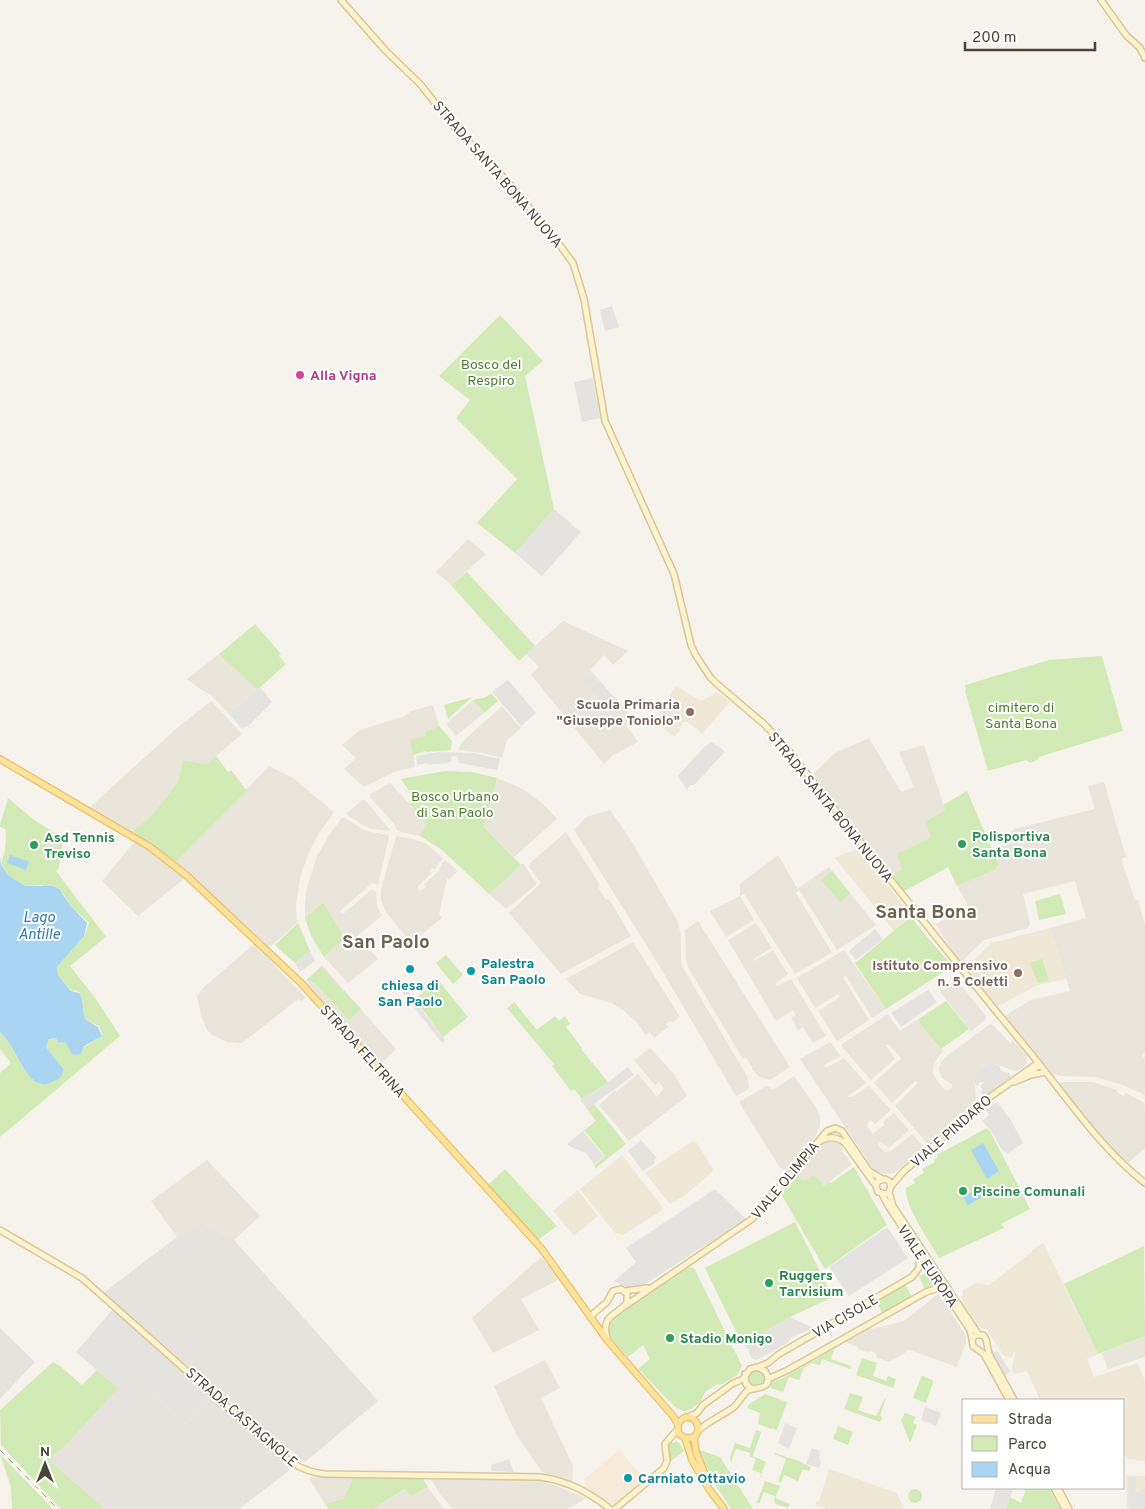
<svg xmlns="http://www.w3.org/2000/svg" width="1145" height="1509" font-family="Overpass,sans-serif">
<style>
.residential{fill:#eae5da}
.commercial{fill:#f7ead8}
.industrial{fill:#e6e2dd}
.education{fill:#efe8d6}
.green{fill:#d2eab5}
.parking{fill:#e5e3e0}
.water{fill:#a9d4f2}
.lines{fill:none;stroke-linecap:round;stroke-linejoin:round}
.secondary-casing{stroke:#d6c79b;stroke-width:8}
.primary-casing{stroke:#e6c16a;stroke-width:8}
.secondary{stroke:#fff3cd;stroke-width:5}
.primary{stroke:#ffe39c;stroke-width:5.5}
.rail{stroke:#9a9a9a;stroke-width:1;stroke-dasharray:6 6;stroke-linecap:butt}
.hotel-dot{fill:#d1479c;stroke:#fff;stroke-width:2}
.education-dot{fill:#8d6e63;stroke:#fff;stroke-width:2}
.leisure-dot{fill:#2e9e5b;stroke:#fff;stroke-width:2}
.culture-dot{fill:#0f9aa8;stroke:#fff;stroke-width:2}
.labels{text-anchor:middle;stroke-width:4;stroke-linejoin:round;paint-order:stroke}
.street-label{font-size:14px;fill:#4b4439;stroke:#fff}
.park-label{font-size:14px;fill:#4a7f2a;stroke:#fff}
.hotel-label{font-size:14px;font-weight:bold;fill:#b23c85;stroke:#fff;text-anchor:start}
.education-label{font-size:14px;font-weight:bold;fill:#785e54;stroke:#fff;text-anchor:end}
.leisure-label{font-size:14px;font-weight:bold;fill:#27864d;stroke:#fff;text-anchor:start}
.culture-label{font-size:14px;font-weight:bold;fill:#0d838f;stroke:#fff;text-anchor:start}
.water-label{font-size:15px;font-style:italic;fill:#2e7ab2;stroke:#fff}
.district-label{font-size:19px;font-weight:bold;fill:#6e6250;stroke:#fff}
</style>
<rect width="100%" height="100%" fill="#f6f3ec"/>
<path class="residential" d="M468 539 486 554 451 585 436 572Z
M563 621 628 651 613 665 604 655 590 670 634 719 626 725 638 742 613 755 604 764 531 675 539 667 526 654Z
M219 654 257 690 229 714 211 695 200 689 187 679Z
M473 700 484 713 456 736 446 724Z
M211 701 242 734 207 764 183 760 178 782 152 815 132 832 90 807 177 728Z
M433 705 439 726 426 732V736L411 740 415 767 394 772 364 787 344 769 356 758 342 745 360 730 405 716 411 711Z
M502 706 521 728 507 740 502 758 483 753 458 750 463 741Z
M869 738 901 792 914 787 899 752 924 745 945 810 931 837 911 847 902 871 890 876 873 853 867 851 868 846 812 775 835 753Z
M269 766 293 778 334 812 319 833 310 850 301 874 296 904 297 923 268 949 176 862Z
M497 778 512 784 526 791 543 804 557 819 514 857 484 827Z
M1104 782 1126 857 1121 859 1135 900H1138L1145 925V1053L1142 1054 1143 1057 1145 1058V1095L1123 1085 1096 1077 1060 1076 1053 1074 1026 1043H1021L1023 1038 1004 1016 1031 1000 1070 991 1050 928 1086 918 1075 881 1023 894 1030 924 1028 928 984 940 961 962 951 950 936 924 968 906 957 885 998 865 992 848 1009 844 1007 836 1014 829 1095 809 1088 786Z
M390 783 427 823 420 836 397 831 395 825 370 797V794Z
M362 800H365L391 831 372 829 364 826 346 814Z
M610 810 629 837 678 922 681 936V961L683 968 747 1076 749 1086 747 1090 736 1096 657 962 574 830 586 817Z
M342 818H345L366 831 388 835 389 838 378 885 372 883 340 911 343 914 371 890 376 891 377 906 382 916 358 935 378 959 348 983 324 957 345 938 323 902 305 918V905L306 891 317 856 329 835Z
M566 832 600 885 598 887 606 900 609 899 631 936 561 974 509 913 541 883 529 867 530 863Z
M396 836 410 838 422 842 428 845 443 858 435 869 432 868 429 872 432 873 417 887 420 891 426 887 424 884 440 870 439 868 445 860 458 871 449 879H447L439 914 442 918 411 943 386 912 381 900V890Z
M136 840 164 858 185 878 138 916 102 881Z
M778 855 799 891 796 893 831 951V953L795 974 744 894 740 896 754 920 726 937 710 911 740 896V884Z
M523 863 536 883V885L506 909 489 894Z
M829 867 876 925 837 950 798 888Z
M698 921 790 1067 770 1080 759 1077 752 1069 753 1068 746 1058 743 1059 689 969 686 959 685 930Z
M756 923 772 948 753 959 754 961 773 950 788 974 775 984 777 986 791 979 826 1036 813 1043 803 1027 798 1030 791 1018 796 1015 793 1010 776 1021 728 940Z
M633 942 680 1017 673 1022 669 1021 666 1024 668 1027 654 1038 650 1032 646 1035 636 1022 623 1010 612 1003 580 994 566 979Z
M254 944 306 998 301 1001 298 999 242 1043 227 1042 212 1035 207 1030 201 1015 197 996 203 988Z
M844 950 886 1009 872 1018 846 976 843 977 869 1020 837 1041 818 1011 840 997 838 994 815 1008 797 978Z
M322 965 396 1049 380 1065 304 982Z
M954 983H959L986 1016 985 1020 971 1031 940 992Z
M888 1014 900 1031 917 1020 943 1051 934 1063 933 1072 936 1079 946 1091 952 1088V1084L942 1078 939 1069 941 1062 948 1055 990 1024 994 1026 1011 1044 1012 1039 1027 1056 1026 1065 1022 1069 1016 1071 995 1064 973 1082 975 1084 976 1099 974 1105 950 1123 951 1125 928 1144 895 1106 918 1083 915 1081 892 1103 874 1083 901 1058 889 1045H886L895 1059 871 1080 842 1047V1044Z
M830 1042 841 1056 824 1065 826 1068 844 1058 866 1083 851 1094H849L848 1097H852L869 1086 891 1110 875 1124 871 1120 868 1122 867 1126 873 1134 884 1125 883 1122 894 1113 909 1130 889 1148 880 1142 878 1145 885 1152H890L912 1134 925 1148 894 1173 883 1174 874 1170 800 1059Z
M650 1048 674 1074 687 1096 629 1141 599 1105 615 1090 616 1092 638 1074 657 1097 664 1088 659 1082 655 1085 634 1060Z
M794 1076 817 1109 820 1115V1126L815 1137 790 1169 787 1170 780 1168 739 1102 766 1086 773 1089 776 1088Z
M1060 1082H1093L1117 1090V1092L1123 1096 1126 1093 1145 1103 1143 1105 1145 1106V1148L1128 1163 1108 1145 1088 1121 1059 1085Z
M829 1141H833L841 1145 843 1149 842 1151 852 1164 824 1186 805 1181 796 1175 820 1146Z
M207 1160 260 1216 234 1240 202 1223 177 1237 151 1201Z
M541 1257 560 1279 521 1299 539 1330 493 1353 472 1318Z
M938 1294 940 1295 966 1336V1343L957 1367 907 1349 905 1353 889 1362 876 1357 877 1354 870 1351 869 1353 858 1349V1347L845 1342 871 1328 872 1329 904 1321Z
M1145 1336V1357L1108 1369 1102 1353Z
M545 1360 560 1388 541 1398 573 1466 572 1483 542 1472 516 1434 494 1386Z
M314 1476 323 1477 353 1478 343 1499 325 1504 309 1478Z
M431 1479H532L554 1485 586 1498 568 1509H453L440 1494Z
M428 1487 444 1509H373L406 1489 412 1496Z"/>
<path class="commercial" d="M619 1450 644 1478 613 1507 586 1488 584 1479Z"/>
<path class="industrial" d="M202 1223 234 1240 378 1401 305 1462 257 1425 103 1293 177 1237Z
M0 1328 35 1362 0 1399Z
M130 1374 186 1424 212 1398 230 1411 288 1463 289 1471 239 1509H105L49 1460 67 1444Z"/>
<path class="education" d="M676 686 701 701 717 692 730 702 702 734 688 722H683L679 728 681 729 674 737 655 721 661 713 659 711Z
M859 848 912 916 894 931 835 858 848 852 849 853Z
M1050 928 1066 979 1038 985 997 1007 966 968 991 943Z
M693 1141 696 1142 713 1169 712 1172 684 1196 670 1204 645 1173Z
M622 1155 664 1209 623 1235 615 1233 580 1189Z
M578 1190 598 1216 574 1236 553 1211Z
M1043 1243 1098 1354 1087 1359 1094 1377 1138 1363 1145 1381V1461L1128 1459 1126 1456H1124V1400H1040L1027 1371 1014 1374 1012 1370 1015 1351H1014L1012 1358 1004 1356 987 1330 977 1326 962 1302 963 1290 975 1283 989 1285 1032 1252V1250Z
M829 1469 897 1493 904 1509H826L815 1505 817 1501H819Z
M1126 1475 1145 1476V1509H1127Z"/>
<path class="green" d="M500 315 543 361 525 376 554 509 515 553 477 523 517 479 456 418 470 400 439 376Z
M467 572 535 646 519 661 451 585Z
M255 624 281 654 279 656 286 664 257 690 219 654Z
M1102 656 1123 731 1039 757 1037 760 1030 763 1026 760 988 771 965 691 966 690 965 685 1049 660Z
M491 693 498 701 484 713 473 700 486 697Z
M472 697 448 719 444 705Z
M439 726 452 741 451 750 426 752 425 751 413 755 410 739 426 736 425 732Z
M216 756 228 772 231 770 247 791 176 862 132 832 152 815 178 782 183 760 207 764Z
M445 771 472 772 497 778 484 827 521 865 489 894 442 850 420 836 427 823 409 803 414 798 401 779Z
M967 791 999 865 996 866V869L957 886 948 867 903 892 890 876 902 870 897 854 931 837 925 822 945 810 943 805Z
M8 798 34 820 63 838 59 868 56 871 106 937 70 966 96 999 120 1036 0 1137V1073L11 1063 0 1049V1030L10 1044 22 1066 40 1084 64 1070 46 1047 49 1039 56 1038 59 1043 65 1042 73 1055C83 1047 93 1042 103 1035L99 1026 85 1019C81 1008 86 995 75 990L72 991 58 975 57 967 84 936 89 923 70 905 64 894 41 885 25 886 8 875 1 865 5 849 6 835 5 829 0 827V825Z
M832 871 850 893 840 902 821 880Z
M1060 894 1066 914 1039 920 1035 901Z
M323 902 345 938 324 957 311 936 305 918Z
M912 916 916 924 948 961 949 967 948 969 886 1009 855 963Z
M298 923 310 951 295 963 275 945Z
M446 955 463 975 453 984 436 963Z
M1042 959 1049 980 1038 983 1030 963Z
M321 967 361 1009 349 1020 315 983 307 980Z
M438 980 468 1017 443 1037 415 999Z
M946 1001 969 1029 941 1049 917 1020Z
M514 1002 537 1030 555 1016 559 1021 565 1016 570 1024 566 1027 582 1048 581 1049 608 1082 590 1095 589 1094 582 1099 574 1089 571 1091 552 1066 554 1064 507 1008Z
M594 1104 626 1144 596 1168 594 1166 605 1156 584 1130 596 1121 587 1109Z
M987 1128 991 1133 1030 1209 1001 1224 1004 1228 939 1258C930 1242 904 1205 906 1188L915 1183 913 1179 924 1173 922 1169 935 1162 934 1159 938 1157 937 1155Z
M854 1167 887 1225 825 1269 781 1194 796 1175 805 1181 814 1175 824 1186 829 1182 831 1183Z
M505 1169 557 1226 538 1240 488 1185Z
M795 1222 833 1297 790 1317 744 1344H742L705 1268Z
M1144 1246 1145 1336 1098 1354 1064 1284Z
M689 1267 694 1268 742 1366 737 1375 723 1384 716 1385 705 1392 701 1401 691 1409 684 1411 675 1407 638 1369 650 1359 643 1345 628 1357C618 1346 599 1332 614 1317Z
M927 1273 937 1286 925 1290 919 1276Z
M905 1284 912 1297 883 1314 875 1301Z
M834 1349 831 1359 851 1366 850 1369 822 1359 820 1365 812 1363 804 1368 799 1380 789 1377 783 1392 771 1388V1384L773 1381 783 1378Z
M862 1358 877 1363 873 1376 886 1381 888 1376 896 1379 893 1388 856 1375Z
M53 1362 60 1366 82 1385 97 1370 118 1388 67 1444 49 1460 105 1509H61L1 1445 0 1410Z
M748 1378a8 8 0 1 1 16 0a8 8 0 1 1-16 0Z
M923 1376 932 1380 933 1382 926 1403 913 1398 921 1377Z
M850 1393 863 1397 858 1410 876 1416 885 1398H886L880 1416 882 1417 880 1422 844 1409Z
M765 1394 787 1402 777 1430 772 1428 771 1429 758 1424 760 1413 747 1408 749 1404Z
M905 1413 916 1417 913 1423 917 1425 910 1443 901 1420Z
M838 1426 853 1432 848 1445 833 1439Z
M756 1430 761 1432 753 1456 766 1462 759 1481 761 1473 752 1470 756 1459 749 1456 750 1453 736 1449 731 1462 730 1457 735 1443 750 1448Z
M671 1441 673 1443 676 1441 680 1444 684 1451 671 1461 669 1460 667 1449Z
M700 1450 720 1457 753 1509H731L716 1486 699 1451Z
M775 1453 802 1462V1463L811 1467 809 1471 803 1469 798 1481 784 1475 781 1483 778 1482 786 1459 774 1454Z
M0 1454 53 1509H12L11 1487Z
M422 1477 428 1487 412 1496 405 1489 373 1509H328L325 1504 343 1499 353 1478Z
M765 1481 780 1486 775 1498 790 1504 788 1508 776 1504 774 1500 775 1496 764 1492 759 1504 757 1502Z
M1024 1488H1049L1060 1509H1006L1010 1497 1021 1503 1025 1492Z
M908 1496a7 7 0 1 1 14 0a7 7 0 1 1-14 0Z"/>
<path class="parking" d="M612 306 619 327 605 331 600 310Z
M593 378 600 418 582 422 574 382Z
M554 509 581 532 542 576 515 553Z
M591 674 624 708 620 711 608 708 584 681Z
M508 680 536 713 521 726 492 692Z
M260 687 272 702 248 726 242 729 229 714Z
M711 742 721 748 724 751 723 754 694 785H690L687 790 678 776 704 747Z
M439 752 474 753 500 759 497 770 460 763 458 761 457 756H452L451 761 448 763 427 765V763L417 765 416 756Z
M50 836 59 840 52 861 42 857Z
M875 929 883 939 856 960 849 951Z
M310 951 315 961 300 972 295 963Z
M399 980 445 1040 442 1043 395 983Z
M928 990 937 1002 901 1027 891 1013Z
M991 1064 999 1065 1001 1071 1009 1073 1011 1077 982 1098 981 1092 983 1090 980 1086 985 1082H979L978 1086 973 1082 979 1070Z
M628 1067 634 1075 587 1109 580 1100 589 1093 591 1095Z
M992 1102 994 1104 997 1102 1011 1120 1023 1143 1007 1154 1005 1151 1003 1152 992 1132 982 1121 989 1115 984 1108Z
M583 1131 604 1156 594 1164 586 1153 569 1146 567 1144Z
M641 1140 657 1158 654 1160 655 1163 643 1171 628 1151Z
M715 1189 746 1219 642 1286 627 1288 614 1281 636 1262 626 1248Z
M887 1227 908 1258 849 1296 829 1267Z
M114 1308 182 1369 212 1398 186 1424 130 1374 118 1388 76 1352Z
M790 1317 813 1328 791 1338 789 1342 757 1360 752 1359 748 1350 750 1349 746 1348 745 1343Z
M992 1351 998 1352 1010 1371 1005 1376Z
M925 1407 941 1413 936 1426 921 1420Z
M785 1423 797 1428 789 1449 778 1443Z
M812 1448 820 1451 819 1457 821 1462 819 1468 806 1464Z
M509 1459 514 1472 492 1471 491 1465Z
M1128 1477H1136V1492L1139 1493 1142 1489 1145 1491V1509H1129Z
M996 1488H1006L1013 1490 1006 1509H990Z"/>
<path class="water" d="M10 855 29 862 26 870 7 863Z
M0 857 1 865 8 875 25 886H53L59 889 70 905 87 923 84 936 57 967 58 975 71 991 79 993C84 999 82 1010 85 1019L98 1027 102 1036 84 1046 81 1054 73 1055 65 1042 59 1043 56 1038 49 1039 46 1047 64 1070 60 1078C55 1080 47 1086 42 1084 28 1082 17 1055 10 1044 7 1040 4 1036 0 1032Z
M983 1143 999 1171 987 1179 971 1150Z
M981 1186 986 1195 968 1205 963 1197Z"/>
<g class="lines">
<defs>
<path id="secondary" d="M341 0 385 50 421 85 458 132 483 155 515 190 556 240 573 263 584 299 605 421 674 574 691 645 695 654 710 677 717 684 764 724 785 746C865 848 945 950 1028 1050 1066 1096 1098 1146 1145 1183
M1101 0 1126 35 1140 48 1145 58
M1027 1074 1040 1065
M1014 1082 1031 1075 1045 1072
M819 1142C828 1136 836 1136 845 1143L876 1186
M891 1186 904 1171 990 1097 1038 1063
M889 1192 885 1194 878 1192 876 1186 878 1181 885 1179 889 1181 891 1186 889 1192 893 1206 978 1334
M882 1194 889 1207 970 1330 972 1339
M0 1230 82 1278 259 1435C281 1454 295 1471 325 1474L540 1477C568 1481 589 1492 610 1509
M625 1291 647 1288
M625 1306 752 1219 827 1131 835 1128 842 1131 869 1171 882 1179
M591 1318 594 1313 607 1302 613 1291 621 1289 627 1294V1303C615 1317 601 1314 607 1339
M758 1367 768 1363 779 1354 912 1277 919 1268 920 1255
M745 1374 746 1384 752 1389
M767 1382 770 1378 788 1370 926 1292 939 1288 944 1289
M1009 1400 984 1354 973 1346 972 1339 976 1335H983L986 1339 989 1354 1014 1400
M688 1417 697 1413 703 1405 732 1384 743 1379 750 1369 758 1367 765 1371C777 1392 752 1386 747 1391 742 1396 739 1402 734 1407 722 1416 708 1421 698 1431
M1054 1488 1065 1509
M1058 1488 1069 1509
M615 1509 664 1468 667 1461 665 1444 677 1430"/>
<path id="primary" d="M0 759 150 847 186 875 300 982 541 1248 607 1340 673 1416 678 1424V1433L685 1438 692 1460 709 1489 724 1509
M678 1424C693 1402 711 1440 685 1438
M694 1437 696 1452 708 1482"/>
</defs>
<use href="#secondary" class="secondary-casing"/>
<use href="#primary" class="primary-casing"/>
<use href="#secondary" class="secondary"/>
<use href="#primary" class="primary"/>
<path class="rail" d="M0 1450 58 1509"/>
</g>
<circle class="hotel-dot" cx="300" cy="375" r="5"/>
<g class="education-dot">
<circle cx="690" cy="712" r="5"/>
<circle cx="1018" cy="973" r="5"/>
</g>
<g class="leisure-dot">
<circle cx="962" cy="844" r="5"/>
<circle cx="34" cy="845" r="5"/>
<circle cx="963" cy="1191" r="5"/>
<circle cx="769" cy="1283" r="5"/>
<circle cx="670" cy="1338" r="5"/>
</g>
<g class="culture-dot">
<circle cx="410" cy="969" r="5"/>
<circle cx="471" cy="971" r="5"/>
<circle cx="628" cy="1478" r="5"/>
</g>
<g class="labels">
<g class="street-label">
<text transform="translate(498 174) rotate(49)" y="5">STRADA SANTA BONA NUOVA</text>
<text transform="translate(831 807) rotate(51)" y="5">STRADA SANTA BONA NUOVA</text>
<text transform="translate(363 1051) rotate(48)" y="5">STRADA FELTRINA</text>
<text transform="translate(951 1131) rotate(-41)" y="5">VIALE PINDARO</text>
<text transform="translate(785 1180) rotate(-50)" y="5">VIALE OLIMPIA</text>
<text transform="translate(928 1266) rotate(56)" y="5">VIALE EUROPA</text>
<text transform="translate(845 1316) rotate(-30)" y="5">VIA CISOLE</text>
<text transform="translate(242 1417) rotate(41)" y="5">STRADA CASTAGNOLE</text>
</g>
<g class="park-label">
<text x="491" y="369">Bosco del<tspan x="491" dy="16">Respiro</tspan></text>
<text x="1021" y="712">cimitero di<tspan x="1021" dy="16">Santa Bona</tspan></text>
<text x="455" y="801">Bosco Urbano<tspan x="455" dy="16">di San Paolo</tspan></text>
</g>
<g class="hotel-label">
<text x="310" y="380">Alla Vigna</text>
</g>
<g class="education-label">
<text x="680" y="709">Scuola Primaria<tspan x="680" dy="16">"Giuseppe Toniolo"</tspan></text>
<text x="1008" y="970">Istituto Comprensivo<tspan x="1008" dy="16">n. 5 Coletti</tspan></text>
</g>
<g class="leisure-label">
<text x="972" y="841">Polisportiva<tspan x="972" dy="16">Santa Bona</tspan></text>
<text x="44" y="842">Asd Tennis<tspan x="44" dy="16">Treviso</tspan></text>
<text x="973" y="1196">Piscine Comunali</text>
<text x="779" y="1280">Ruggers<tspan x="779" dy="16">Tarvisium</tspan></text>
<text x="680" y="1343">Stadio Monigo</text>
</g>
<g class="culture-label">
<text x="481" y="968">Palestra<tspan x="481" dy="16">San Paolo</tspan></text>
<text x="410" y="990" text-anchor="middle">chiesa di<tspan x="410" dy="16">San Paolo</tspan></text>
<text x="638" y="1483">Carniato Ottavio</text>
</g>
<g class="water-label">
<text x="39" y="922">Lago<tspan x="39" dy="17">Antille</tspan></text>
</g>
<g class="district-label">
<text x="926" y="918">Santa Bona</text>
<text x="386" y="948">San Paolo</text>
</g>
</g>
<rect x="962" y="1399" width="162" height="90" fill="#ffffff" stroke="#b7b4b0"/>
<rect x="972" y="1415" width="25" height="8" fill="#ffe39c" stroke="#b7b4b0"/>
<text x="1008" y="1424" font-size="15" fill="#4b4439">Strada</text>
<rect x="972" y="1436" width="25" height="15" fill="#d2eab5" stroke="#b7b4b0"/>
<text x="1008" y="1449" font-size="15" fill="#4b4439">Parco</text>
<rect x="972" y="1462" width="25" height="15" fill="#a9d4f2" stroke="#b7b4b0"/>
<text x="1008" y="1474" font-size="15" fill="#4b4439">Acqua</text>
<g transform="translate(45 1464)" stroke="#ffffff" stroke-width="4" paint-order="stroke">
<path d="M0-4L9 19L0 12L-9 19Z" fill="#4b4439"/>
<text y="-8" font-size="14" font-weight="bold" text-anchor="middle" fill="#4b4439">N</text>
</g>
<path d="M965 42v8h130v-8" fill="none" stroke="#4b4439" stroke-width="2.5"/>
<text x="972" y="42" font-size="15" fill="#4b4439" stroke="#ffffff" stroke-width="4" paint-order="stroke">200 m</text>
</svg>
